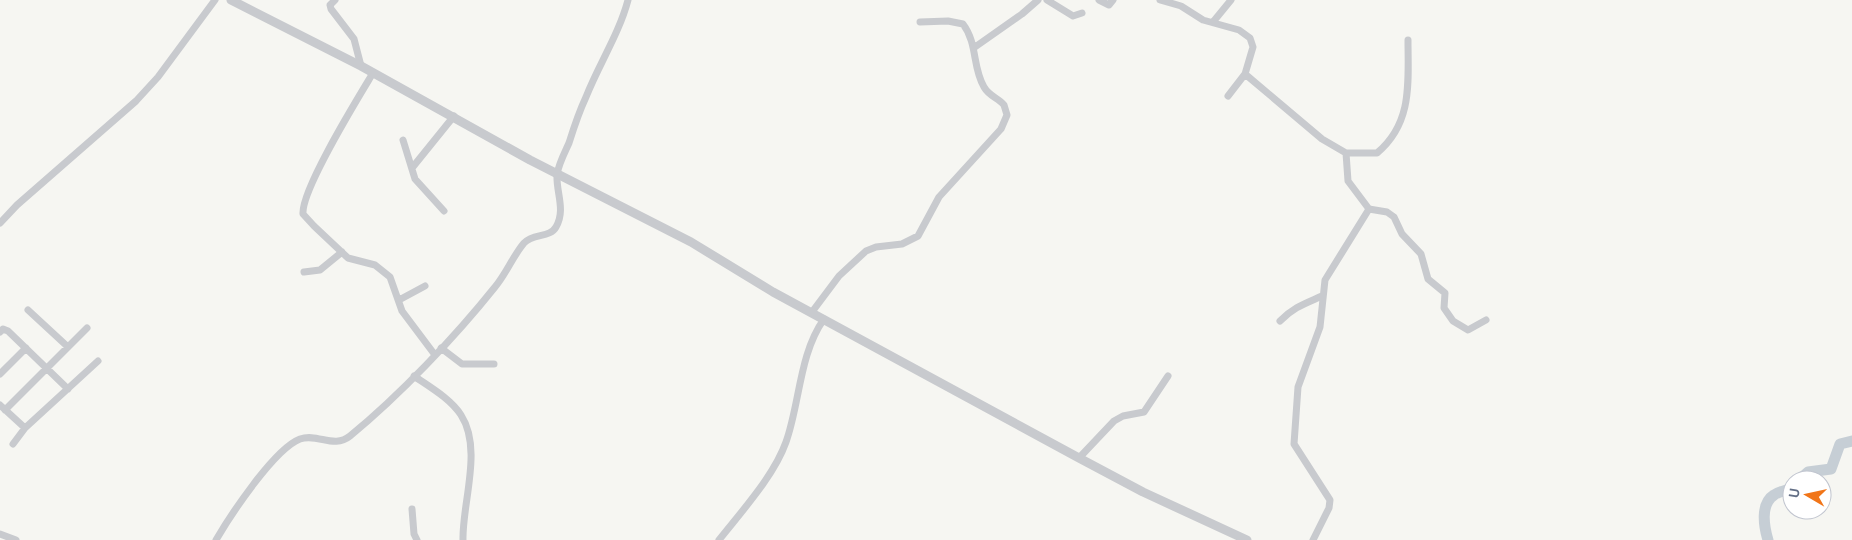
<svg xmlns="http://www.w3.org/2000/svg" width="1852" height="540" font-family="'Space Grotesk',sans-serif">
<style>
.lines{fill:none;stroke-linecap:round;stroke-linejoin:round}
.river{stroke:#c6ced5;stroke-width:11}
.minor{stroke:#c8cace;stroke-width:7}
.tertiary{stroke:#c8cace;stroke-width:9}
</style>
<rect width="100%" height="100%" fill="#f6f6f2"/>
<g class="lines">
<path class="river" d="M1799 480 1808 472 1831 469 1840 444 1852 441
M1768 540C1764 527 1760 504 1774 495 1779 491 1786 491 1792 488"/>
<path class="minor" d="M335 0 330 5 331 9 354 39 361 66
M1047 0 1073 16 1082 13
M1099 0 1109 5 1113 0
M1160 0 1181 6 1203 20 1239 30 1250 38 1253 47 1245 74 1322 139 1346 153 1348 181 1369 209
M1213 22 1231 0
M975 47 1022 14 1038 0
M373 73C358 98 301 190 303 214L314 226 348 258 375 265 390 277 402 311 435 355
M1228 96 1245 74
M403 140 415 179 444 211
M1346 153H1377C1413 123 1408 82 1408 40
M412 168 454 116
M0 223 17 205 136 101 158 77 215 0
M304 272 320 270 342 252
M399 300 425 286
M28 310 68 347
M812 312 839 276 866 251 876 247 902 244 918 236 939 197 1001 129 1007 115 1004 105C998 98 989 96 984 87 972 67 978 44 963 24L948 21 920 22
M1280 321C1294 307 1304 304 1322 296
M0 332 3 329 8 331 68 389
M441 348 462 364H494
M0 374 26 348
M414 376C430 387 451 399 461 415 483 449 462 503 463 540
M0 405 25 428
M5 410 87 328
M13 444 25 428 98 361
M1079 458 1114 421 1123 416 1144 412 1168 376
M412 509 414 534 417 540
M0 534 16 540
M216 540C230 516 274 449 300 439 318 433 334 449 350 436 400 395 455 337 495 287 506 274 513 256 524 243 533 233 550 238 556 227 566 210 556 192 557 175 558 165 565 152 569 143 574 127 579 112 586 97 599 64 619 34 628 0
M719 540C741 512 774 476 786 442 800 403 799 354 824 319
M1313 540 1329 508 1330 500 1294 444 1298 387 1320 327 1325 280 1369 209 1387 212 1394 217 1402 234 1421 254 1428 279 1445 293 1444 308 1453 321 1468 330 1486 320"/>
<path class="tertiary" d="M231 0 361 66 530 160 691 242 773 292 1079 458 1143 492 1247 540"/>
</g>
<g transform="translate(1807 495) rotate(279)"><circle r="24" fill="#ffffff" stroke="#c1c5cf"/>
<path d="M0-4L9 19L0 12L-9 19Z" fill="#f17518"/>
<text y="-8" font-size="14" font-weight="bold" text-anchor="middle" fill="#636f86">U</text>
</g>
</svg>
